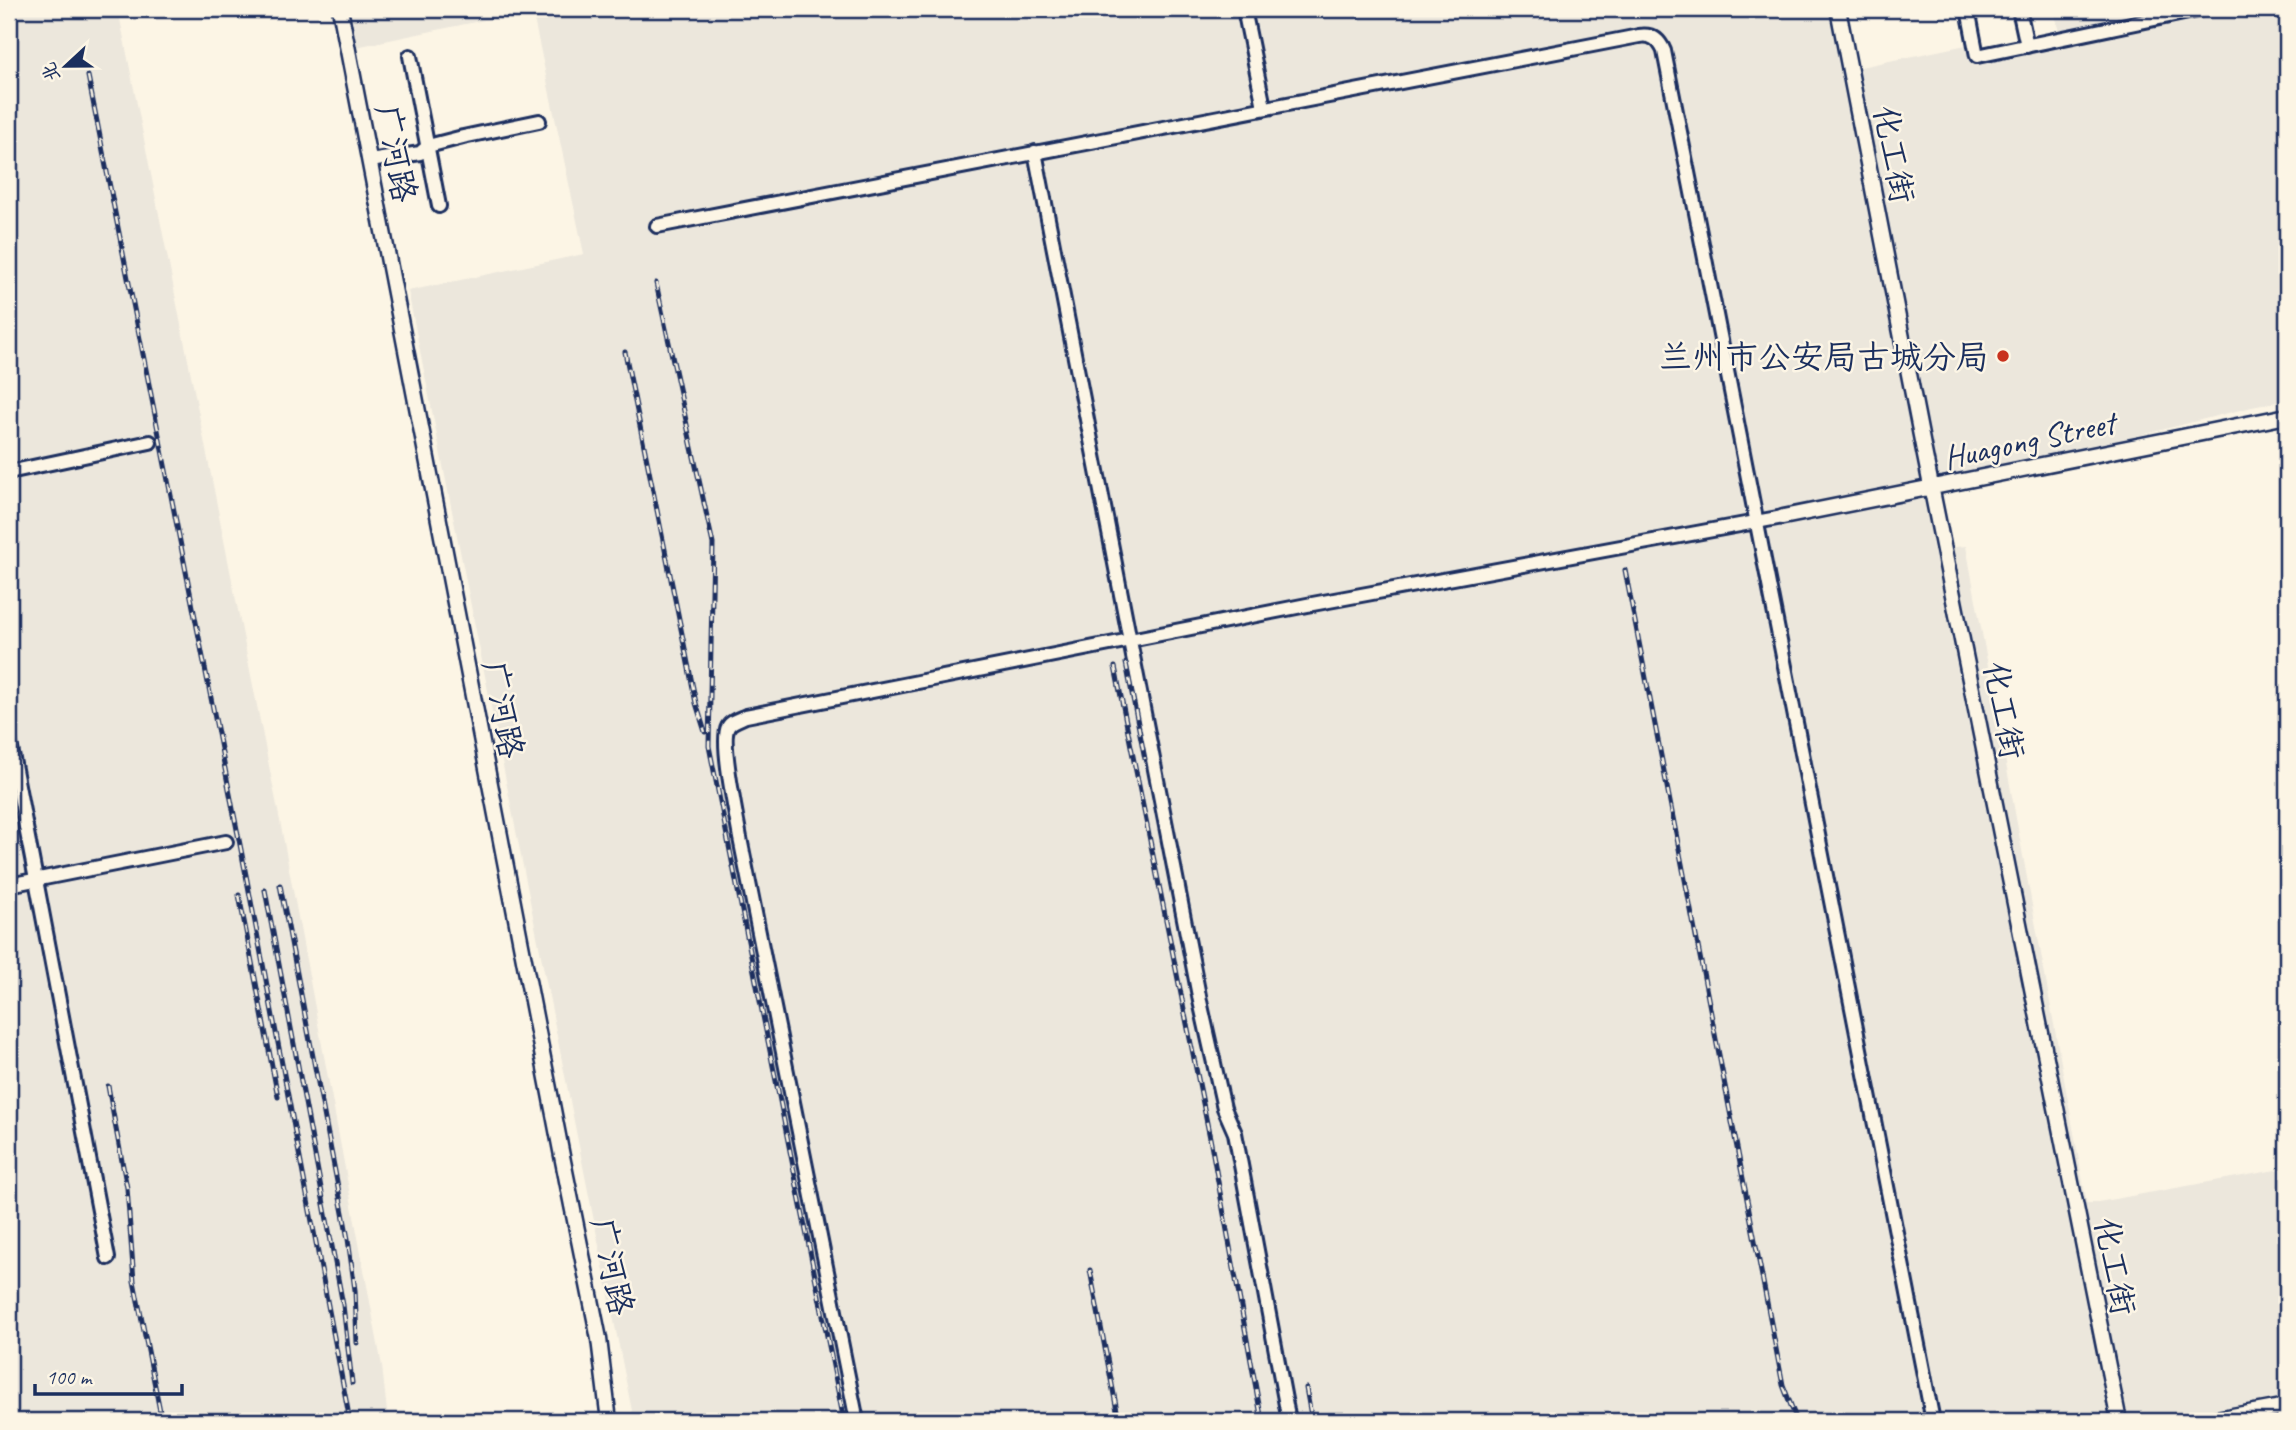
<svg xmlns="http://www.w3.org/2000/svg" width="2296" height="1430" font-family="Caveat,'LXGW WenKai TC',sans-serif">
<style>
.built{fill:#ece7dc}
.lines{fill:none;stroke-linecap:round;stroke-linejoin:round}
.minor-casing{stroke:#1b2f5e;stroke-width:18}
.tertiary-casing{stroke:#1b2f5e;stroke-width:19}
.minor{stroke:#fcf5e5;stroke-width:12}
.tertiary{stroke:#fcf5e5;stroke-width:14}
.rail-casing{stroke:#1b2f5e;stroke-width:5}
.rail{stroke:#fcf5e5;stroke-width:2.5;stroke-dasharray:8;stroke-linecap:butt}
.poi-dot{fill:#c8321e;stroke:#fcf5e5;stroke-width:2.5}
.labels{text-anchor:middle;stroke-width:5;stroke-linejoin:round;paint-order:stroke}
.street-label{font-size:33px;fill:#1b2f5e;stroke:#fcf5e5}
.poi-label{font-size:33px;fill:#1b2f5e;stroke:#fcf5e5;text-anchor:end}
</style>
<rect width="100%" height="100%" fill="#fcf5e5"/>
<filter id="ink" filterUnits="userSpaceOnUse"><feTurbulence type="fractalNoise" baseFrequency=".0143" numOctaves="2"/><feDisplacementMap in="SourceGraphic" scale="14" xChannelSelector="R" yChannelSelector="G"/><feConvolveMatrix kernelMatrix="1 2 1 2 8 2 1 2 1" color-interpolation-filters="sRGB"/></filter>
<g filter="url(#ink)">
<path class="built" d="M9 9H118L281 826 382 1366 388 1421H9Z
M349 9H1838L1851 69 1971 44 1975 64 2062 47 2054 9H2287V400L2252 407 1932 488 1923 471 1933 549 1966 546 2087 1204 2287 1168V1421H634L408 291 584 254 532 10 356 47Z"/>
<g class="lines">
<defs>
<path id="minor" d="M1244 9 1264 107
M1968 9 1977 56 2203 9
M2019 9 2027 46
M410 56 439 206
M1035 152 1200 1001 1224 1108 1235 1133 1289 1421
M370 161 420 153 428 146 463 137 539 121
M657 226 1639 36C1651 34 1659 39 1664 51L1698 223 1933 1421
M9 472 150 442
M9 738 108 1258
M9 885 226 842
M857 1421 740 838C737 819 720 741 728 727 731 721 740 719 746 716L1307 605 1783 517"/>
<path id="tertiary" d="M340 9 562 1156 599 1339 609 1421
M1838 9 1923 446 2119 1421
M1783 517 2287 416
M2205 1421 2287 1406"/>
</defs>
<use href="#minor" class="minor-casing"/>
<use href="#tertiary" class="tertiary-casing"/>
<use href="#minor" class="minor"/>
<use href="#tertiary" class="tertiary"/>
<defs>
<path id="rail" d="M88 76 246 875 350 1421
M656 283 713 544 709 746 844 1421
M625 352 696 703 705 732
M1625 570 1783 1385 1797 1421
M1126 663 1145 759
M1115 667 1210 1138 1262 1421
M280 885 348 1239 355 1290 357 1343
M265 890 343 1305 352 1383
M239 895 278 1097
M108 1086 127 1188 134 1281 162 1421
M1090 1270 1119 1421
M1306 1388 1312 1421"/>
</defs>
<use href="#rail" class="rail-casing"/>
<use href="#rail" class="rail"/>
</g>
</g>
<circle class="poi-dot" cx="2003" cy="356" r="7"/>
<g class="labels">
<g class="street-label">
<text transform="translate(397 153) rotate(79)" y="12">广河路</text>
<text transform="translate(1895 154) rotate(79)" y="12">化工街</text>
<text transform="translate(2029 439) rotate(-12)" y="12">Huagong Street</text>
<text transform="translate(504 709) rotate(79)" y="12">广河路</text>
<text transform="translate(2005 710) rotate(79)" y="12">化工街</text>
<text transform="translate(613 1266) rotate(78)" y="12">广河路</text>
<text transform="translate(2116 1266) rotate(79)" y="12">化工街</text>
</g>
<g class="poi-label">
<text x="1989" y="368">兰州市公安局古城分局</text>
</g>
</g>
<rect width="2296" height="1430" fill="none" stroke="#fcf5e5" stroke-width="35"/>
<rect x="18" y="18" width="2261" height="1395" fill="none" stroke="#1b2f5e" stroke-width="2.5" filter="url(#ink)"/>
<g transform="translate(66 66) rotate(248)" stroke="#fcf5e5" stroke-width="5" paint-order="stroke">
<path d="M0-5L12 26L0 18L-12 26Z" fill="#1b2f5e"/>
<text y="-10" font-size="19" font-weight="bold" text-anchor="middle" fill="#1b2f5e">北</text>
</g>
<path d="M35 1384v10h147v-10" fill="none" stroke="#1b2f5e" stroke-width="3.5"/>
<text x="46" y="1384" font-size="21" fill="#1b2f5e" stroke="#fcf5e5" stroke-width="5" paint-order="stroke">100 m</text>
</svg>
